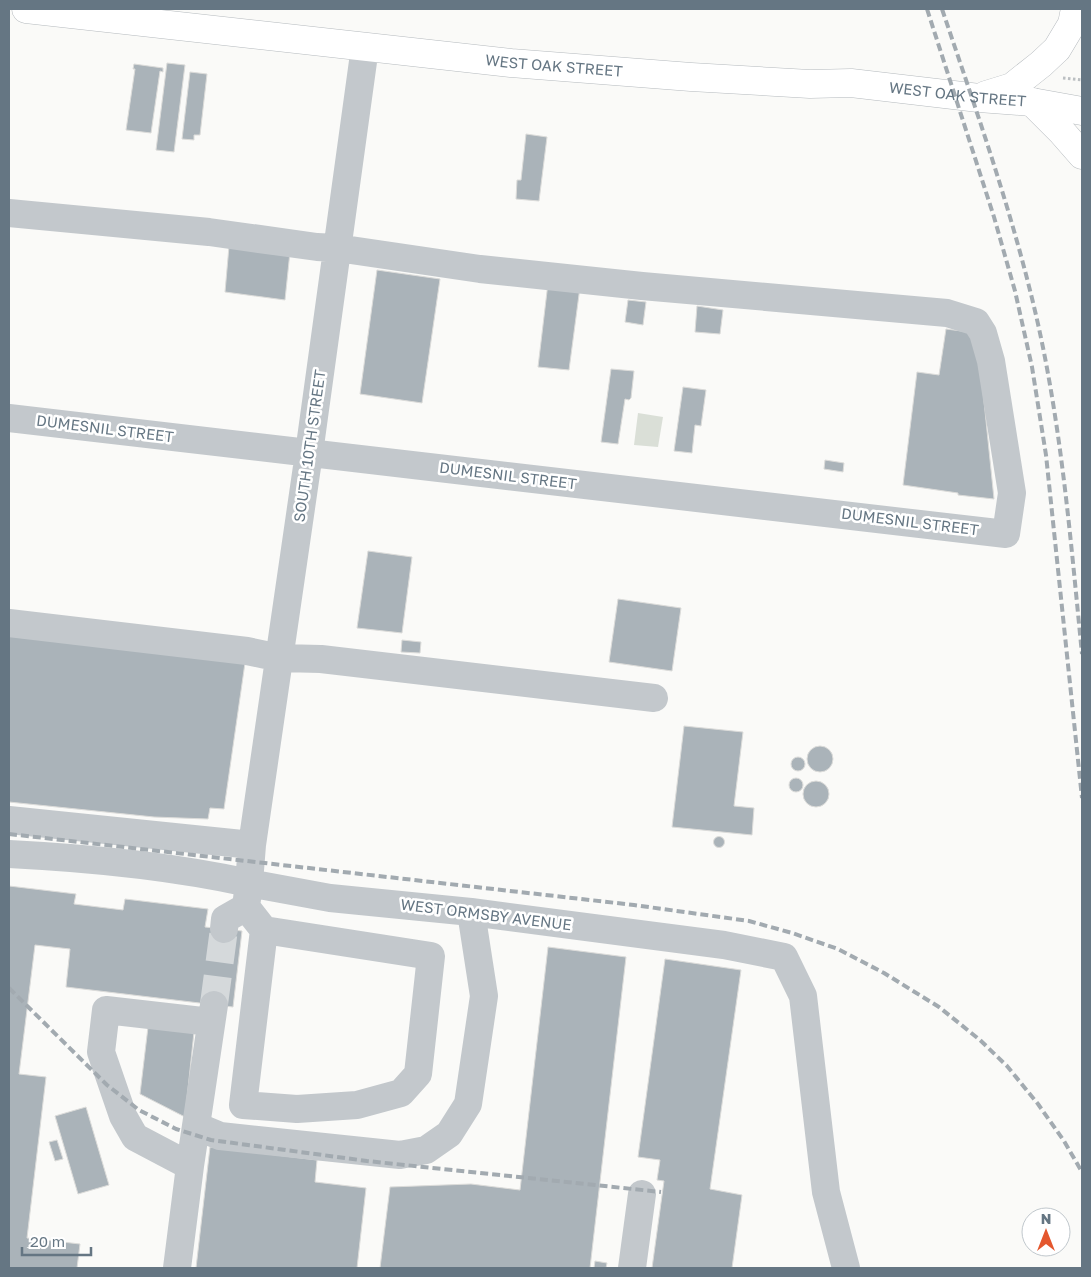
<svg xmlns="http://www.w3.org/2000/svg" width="1091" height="1277" font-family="'Golos Text',sans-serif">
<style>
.green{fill:#dadfd7}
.building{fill:#aab3b9;stroke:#dcdcda}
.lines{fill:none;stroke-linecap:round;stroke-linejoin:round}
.minor-tunnel{stroke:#d5d9db;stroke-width:28;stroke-dasharray:28 14;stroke-linecap:butt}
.major-casing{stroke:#b5babe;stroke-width:29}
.path{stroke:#bbbfc2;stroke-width:3;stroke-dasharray:2.5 2.5;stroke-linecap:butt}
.minor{stroke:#c3c8cc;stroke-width:28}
.major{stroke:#fff;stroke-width:28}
.rail{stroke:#a2aab0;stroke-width:4;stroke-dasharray:8 4;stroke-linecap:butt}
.labels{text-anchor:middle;stroke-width:5;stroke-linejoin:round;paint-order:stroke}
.street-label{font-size:15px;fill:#657683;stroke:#fff}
</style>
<rect width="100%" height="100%" fill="#fafaf8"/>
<path class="green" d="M638 413 663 417 658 447 634 445Z"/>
<path class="building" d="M167 63 185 65 174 152 156 150Z
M134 64 163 68V72L160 71 151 133 126 130 135 69H133Z
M190 72 207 74 200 135H194V140L182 139Z
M526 134 547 137 539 201 516 199 517 180H521Z
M229 246 290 252 285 300 225 292Z
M377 270 440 279 422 403 360 394Z
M548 283 580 287 569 370 538 367Z
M628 300 646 302 643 325 625 322Z
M697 306 723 310 720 334 695 332Z
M946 329 977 333 994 499 958 495V493L903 485 917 372 939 375Z
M611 369 634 371 631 398 629 400 625 399 618 444 601 442Z
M683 387 706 390 701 426 695 425 692 453 674 451Z
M825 460 844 463 843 472 824 469Z
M368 551 412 557 402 633 357 628Z
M618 599 681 608 672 671 609 662Z
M9 634 245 663 224 809 210 808 208 819 154 817 9 802Z
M402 640 421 642 420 653 401 652Z
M684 726 743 732 734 806 754 808 752 835 672 827Z
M807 759a13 13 0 1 1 26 0a13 13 0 1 1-26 0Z
M791 764a7 7 0 1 1 14 0a7 7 0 1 1-14 0Z
M789 785a7 7 0 1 1 14 0a7 7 0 1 1-14 0Z
M803 794a13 13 0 1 1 26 0a13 13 0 1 1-26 0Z
M713.5 842a5.5 5.5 0 1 1 11 0a5.5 5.5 0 1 1-11 0Z
M9 886 76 894 74 904 123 910 125 899 208 909 205 927 242 931 233 1007 66 987 70 949 35 945 19 1074 46 1077 27 1238 80 1244 77 1268H9Z
M548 947 626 957 590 1268H380L390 1187 471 1184 520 1190Z
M665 959 741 970 710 1189 742 1195 732 1268H652L664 1181 657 1180 660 1160 638 1157Z
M148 1027 194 1032 185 1117 140 1094Z
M86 1107 109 1185 78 1194 55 1116Z
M57 1140 63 1159 55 1161 49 1142Z
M210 1147 317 1160 315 1182 366 1188 357 1268H196Z
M595 1261 607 1263 606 1268H594Z"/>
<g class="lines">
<path class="minor-tunnel" d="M214 1004 224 929"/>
<defs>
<g id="major">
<path id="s1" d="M26 9 511 63 691 77 810 84 851 83 979 98 1032 102 1082 111"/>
<path d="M986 95 1012 87 1041 64 1057 49 1072 24 1075 9"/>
<path d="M1032 102 1061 131 1082 155"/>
</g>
</defs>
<use href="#major" class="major-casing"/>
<path class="path" d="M1063 78 1082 80"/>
<path class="minor" d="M365 47 309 453 252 845 249 883 330 898 471 912 724 945 784 957 803 996 826 1192 846 1268
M9 213 209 232 317 247 337 248 480 269 642 286 947 313 976 322 983 333 991 361 1012 493 1006 534 9 418
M9 623 247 651 280 658 321 659 654 698
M9 820 252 845
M9 854C89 858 171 866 249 883L246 907 264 930 431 956 418 1074 401 1093 357 1105 297 1109 243 1105 264 930
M224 929 225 919 246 907
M196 1126 220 1136 400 1155 426 1150 449 1134 468 1104 484 996 471 912
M190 1166 135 1137 123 1116 101 1052 106 1010 211 1022
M177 1268 190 1166 214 1005
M632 1268 642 1194"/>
<use href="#major" class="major"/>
<path class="rail" d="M927 9 994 217 1015 291 1032 367 1046 455 1082 798
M942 9C977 113 1014 217 1038 324 1062 432 1071 544 1082 654
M9 834 634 905 749 921 792 933 838 949 884 973 939 1007 980 1040 1007 1066 1038 1104 1064 1141 1082 1172
M9 988 107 1085 139 1110 176 1129 211 1140 367 1161 661 1192"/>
</g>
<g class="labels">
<g class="street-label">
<text dy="5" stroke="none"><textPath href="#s1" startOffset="531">WEST OAK STREET</textPath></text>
<text dy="5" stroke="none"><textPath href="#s1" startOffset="936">WEST OAK STREET</textPath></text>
<text transform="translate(105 429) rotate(7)" y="5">DUMESNIL STREET</text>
<text transform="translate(310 446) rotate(-82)" y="5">SOUTH 10TH STREET</text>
<text transform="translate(508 476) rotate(7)" y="5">DUMESNIL STREET</text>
<text transform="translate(910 522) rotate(7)" y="5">DUMESNIL STREET</text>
<text transform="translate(486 915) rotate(7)" y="5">WEST ORMSBY AVENUE</text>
</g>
</g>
<rect width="1091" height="1277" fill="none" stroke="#657683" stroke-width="20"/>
<g transform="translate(1046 1232)"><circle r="24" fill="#ffffff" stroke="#c1c8cd"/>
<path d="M0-4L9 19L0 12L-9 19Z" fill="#e4572e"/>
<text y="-8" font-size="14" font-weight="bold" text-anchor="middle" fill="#657683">N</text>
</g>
<path d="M22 1247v8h69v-8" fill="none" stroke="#657683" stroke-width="2.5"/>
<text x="30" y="1247" font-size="15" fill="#657683" stroke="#ffffff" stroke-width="4" paint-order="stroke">20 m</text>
</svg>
